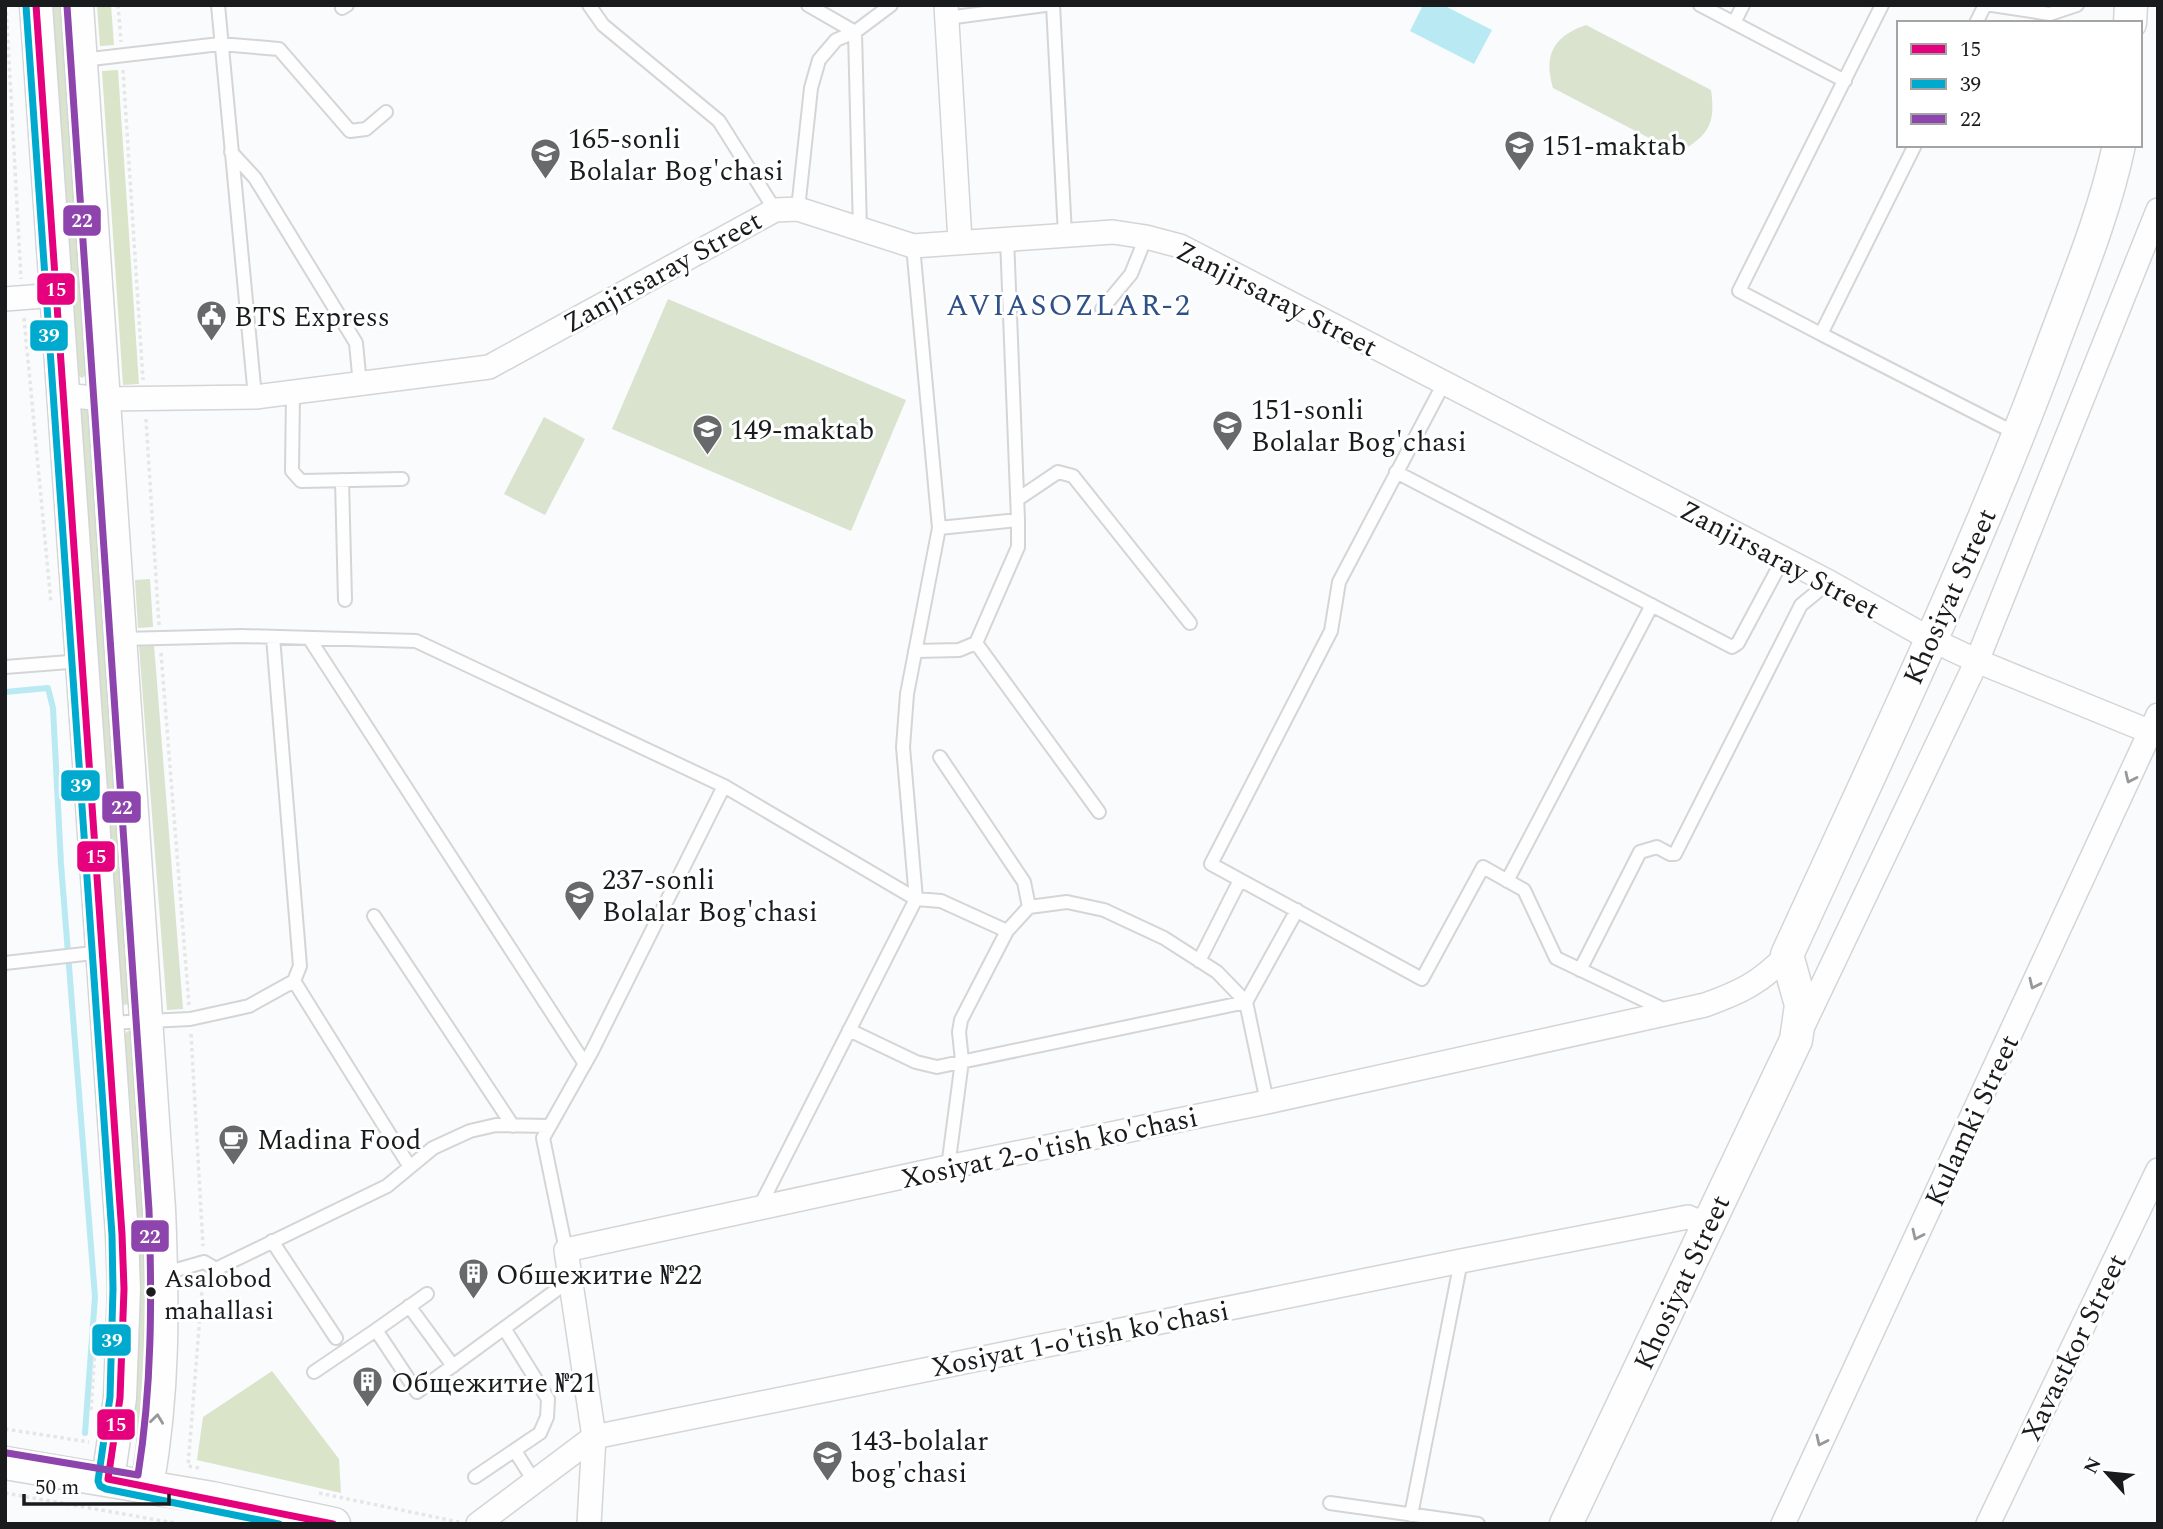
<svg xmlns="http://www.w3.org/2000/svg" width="2163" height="1529" font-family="Spectral,serif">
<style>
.green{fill:#dae3ce}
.forest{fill:#dae4c9}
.water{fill:#b9e9f3}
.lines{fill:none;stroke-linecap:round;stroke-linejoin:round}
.stream{stroke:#b9e9f3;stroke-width:6}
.service-casing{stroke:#d3d5d7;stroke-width:16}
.minor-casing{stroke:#d3d5d7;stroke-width:26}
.secondary-casing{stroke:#d3d5d7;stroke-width:35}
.path{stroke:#e5e6e6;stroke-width:3.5;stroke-dasharray:3.5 3.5;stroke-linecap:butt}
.service{stroke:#fefeff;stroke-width:12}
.minor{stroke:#fefeff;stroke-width:23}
.secondary{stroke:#fefeff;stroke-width:32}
.bus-1-casing{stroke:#fff;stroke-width:12}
.bus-2-casing{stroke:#fff;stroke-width:12}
.bus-3-casing{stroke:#fff;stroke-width:12}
.bus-1{stroke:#e5007d;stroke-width:7}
.bus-2{stroke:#00a9ce;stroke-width:7}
.bus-3{stroke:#8e44ad;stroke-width:7}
.oneway{stroke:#979899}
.bus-dot{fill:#191b1c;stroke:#fff;stroke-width:2.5}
.labels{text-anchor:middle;stroke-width:6;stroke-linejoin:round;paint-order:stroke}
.bus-label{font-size:26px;fill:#191b1c;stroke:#fff;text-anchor:start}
.poi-label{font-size:28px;fill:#191b1c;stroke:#fff;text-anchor:start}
.street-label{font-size:28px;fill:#191b1c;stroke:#fff}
.neighbourhood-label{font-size:30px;letter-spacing:2px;fill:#2f5189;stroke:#fff}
.line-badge{stroke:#fff;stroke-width:2.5}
.badge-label{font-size:19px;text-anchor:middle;font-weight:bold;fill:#fff}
</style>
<rect width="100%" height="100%" fill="#f9fbfd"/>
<path class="green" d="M52 5H60L87 374 82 378 79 376Z
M1586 25 1711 90C1716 125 1708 136 1678 153L1553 88C1543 55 1554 36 1586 25Z
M668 299 906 400 851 531 612 429Z
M84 408 89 410 131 1004 122 1005 80 412Z
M544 417 585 439 545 515 504 494Z
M150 579 153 627 138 628 135 580Z
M154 645 183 1009 167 1010 139 646Z
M128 1031 132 1032 146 1253V1357L139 1427 135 1430 132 1426 123 1035Z"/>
<path class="forest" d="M97 5H111L114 45 100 46Z
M118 70 139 384 123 385 102 71Z
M272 1371 339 1459 341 1493 197 1460 203 1417Z"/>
<path class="water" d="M1423 5H1443L1492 30 1474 64 1410 31Z"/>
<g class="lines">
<path class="stream" d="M5 692 48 688 53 708 61 864 95 1297 85 1433"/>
<defs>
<path id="service" d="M218 5 255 397
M589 5 603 25 719 121 775 210
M808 5 855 32
M1053 5 1065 235
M1700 5 1845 81
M1992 5 2050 14 2077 5
M342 8 347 5
M947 18 1045 5
M1734 23 1743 5
M1976 23 1985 5
M855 32 860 230
M82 60 220 44 279 49 350 131 366 129 386 112
M1915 145 1821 334 2019 435
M231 152 255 178 356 343 360 385
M798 209 811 88 819 60 836 40 855 32 891 5
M913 246 939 528 907 694 903 747 916 899 941 901 1007 931 961 1020 959 1032 962 1061 948 1167
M1102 309 1131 274 1146 237
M1821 334 1739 291 1882 5
M1444 383 1339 582 1331 631 1211 864 1422 979 1483 867 1524 890 1556 958 1669 1012
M293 393 292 471 301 481 402 479
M1396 472 1732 647 1738 643 1783 559
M342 480 345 600
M1018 499 1058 472 1073 476 1190 623
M939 528 1018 520 1007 238
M309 638 585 1064
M121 639 242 636 416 641 724 786 916 899 758 1210
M976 643 1099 812
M915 651 959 650 976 643 1018 547V520
M5 667 82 661
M940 757 1024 882 1029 907 1007 931
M1507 881 1652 605
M1029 907 1067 902 1104 910 1164 938 1217 972 1246 1002 1267 1102
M374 916 513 1126
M1199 961 1240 880
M5 963 102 952
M1580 970 1640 852 1657 847 1670 854H1675L1801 605 1829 582
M294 981 410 1167
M108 1023 190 1019 249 1006 294 981 300 966 273 637
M849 1030 916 1062 937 1067 1246 1002 1297 910
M272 1241 336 1338
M566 1250 543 1138 592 1051 724 786
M162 1274 204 1262 216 1269 387 1186 433 1148 470 1131 496 1125 549 1126
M409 1306 453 1366
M376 1330 427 1294
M314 1372 376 1330 417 1392 570 1280
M515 1451 534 1481
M475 1477 540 1433 547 1417 548 1399 504 1328
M1330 1503 1478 1524
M1411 1515 1461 1261"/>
<path id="minor" d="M946 5 960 241
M5 299 57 295
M63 395 104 399 255 397 489 367 775 210 798 209 913 246 1113 232 1146 237 1180 246 1829 582 1930 639 1977 661 2158 735
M1802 1028 1977 661 2158 210
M478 1524 594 1437 1461 1261 1688 1217 1707 1225
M589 1524 594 1437 566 1250 948 1167 1267 1102 1705 1005C1741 992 1760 983 1787 955
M1783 1524 2158 715
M1988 1524 2158 1170"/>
<path id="secondary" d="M36 5 122 1234 124 1289 120 1398 108 1479
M77 5 159 1209C163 1306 164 1391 147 1487
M2130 23 2131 5
M5 1463 212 1498 334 1524
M1566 1524 1796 1040 1801 1005 1787 955C1878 756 1974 557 2050 352 2075 284 2104 216 2119 145"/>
</defs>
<use href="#service" class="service-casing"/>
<use href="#minor" class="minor-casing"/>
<use href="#secondary" class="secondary-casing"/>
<path class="path" d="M6 5 21 279
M118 5 121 42
M123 70 143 380
M24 318 51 603
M146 419 159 625
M161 653 189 1005
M191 1034 203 1246
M91 1410 95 1348
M5 1429 89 1442
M199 1468 188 1466 203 1278
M5 1493 180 1524
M319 1493 459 1522"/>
<use href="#service" class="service"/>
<use href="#minor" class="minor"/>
<use href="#secondary" class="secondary"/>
<defs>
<path id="bus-1" d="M36 5 122 1234 124 1289 120 1398 108 1479 333 1524"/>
<path id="bus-2" d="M26 6 112 1235 113 1289 110 1397 98 1481 100 1486 106 1489 279 1524"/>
<path id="bus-3" d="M7 1453 138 1475C152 1387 152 1299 149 1210L67 6"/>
</defs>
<use href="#bus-1" class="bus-1-casing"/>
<use href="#bus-2" class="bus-2-casing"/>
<use href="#bus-3" class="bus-3-casing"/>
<use href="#bus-1" class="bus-1"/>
<use href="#bus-2" class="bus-2"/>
<use href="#bus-3" class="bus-3"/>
</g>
<defs><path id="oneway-chevron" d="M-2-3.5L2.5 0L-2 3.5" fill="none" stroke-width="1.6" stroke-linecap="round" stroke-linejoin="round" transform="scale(1.75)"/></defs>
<g class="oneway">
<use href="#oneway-chevron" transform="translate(2130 778) rotate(115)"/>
<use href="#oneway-chevron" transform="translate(2034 984) rotate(115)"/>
<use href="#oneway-chevron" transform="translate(1917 1235) rotate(115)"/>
<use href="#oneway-chevron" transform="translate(157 1419) rotate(-83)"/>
<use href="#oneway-chevron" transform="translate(1821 1441) rotate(115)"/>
</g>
<defs>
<symbol id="school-pin" viewBox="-11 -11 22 30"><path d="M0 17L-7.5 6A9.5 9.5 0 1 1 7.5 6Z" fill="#67696b" stroke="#fff"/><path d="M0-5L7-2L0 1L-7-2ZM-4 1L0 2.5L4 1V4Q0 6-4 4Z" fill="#fff"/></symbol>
<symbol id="civic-pin" viewBox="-11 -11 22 30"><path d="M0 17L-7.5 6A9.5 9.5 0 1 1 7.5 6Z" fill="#67696b" stroke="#fff"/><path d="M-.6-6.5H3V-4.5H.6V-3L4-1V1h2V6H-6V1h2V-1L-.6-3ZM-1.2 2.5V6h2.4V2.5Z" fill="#fff"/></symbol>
<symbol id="cafe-pin" viewBox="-11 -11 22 30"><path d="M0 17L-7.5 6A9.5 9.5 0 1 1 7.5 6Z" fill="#67696b" stroke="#fff"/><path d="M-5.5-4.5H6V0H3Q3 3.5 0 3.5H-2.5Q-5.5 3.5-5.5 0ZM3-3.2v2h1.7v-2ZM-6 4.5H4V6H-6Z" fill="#fff"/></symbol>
<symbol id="building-pin" viewBox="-11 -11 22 30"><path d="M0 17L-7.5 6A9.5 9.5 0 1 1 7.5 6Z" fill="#67696b" stroke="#fff"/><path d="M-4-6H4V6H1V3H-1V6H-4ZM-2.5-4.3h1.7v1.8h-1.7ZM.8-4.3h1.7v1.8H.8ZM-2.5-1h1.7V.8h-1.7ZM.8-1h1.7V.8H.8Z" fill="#fff"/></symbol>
</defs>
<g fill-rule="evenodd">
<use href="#school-pin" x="1502" y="128" width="35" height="47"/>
<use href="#school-pin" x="528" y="136" width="35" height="47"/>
<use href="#civic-pin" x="194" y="298" width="35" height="47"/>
<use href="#school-pin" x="1210" y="408" width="35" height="47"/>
<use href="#school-pin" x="690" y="412" width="35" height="47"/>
<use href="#school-pin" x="562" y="878" width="35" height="47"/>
<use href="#cafe-pin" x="216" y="1122" width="35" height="47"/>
<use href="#building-pin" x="456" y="1256" width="35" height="47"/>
<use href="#building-pin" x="350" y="1364" width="35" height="47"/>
<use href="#school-pin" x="810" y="1438" width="35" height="47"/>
</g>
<circle class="bus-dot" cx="151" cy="1292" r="6"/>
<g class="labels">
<g class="bus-label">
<text x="164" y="1287">Asalobod<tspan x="164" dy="32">mahallasi</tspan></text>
</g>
<g class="poi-label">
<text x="568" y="148">165-sonli<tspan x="568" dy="32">Bolalar Bog'chasi</tspan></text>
<text x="1542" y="155">151-maktab</text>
<text x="234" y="326">BTS Express</text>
<text x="1251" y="419">151-sonli<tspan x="1251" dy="32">Bolalar Bog'chasi</tspan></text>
<text x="730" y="439">149-maktab</text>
<text x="602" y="889">237-sonli<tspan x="602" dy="32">Bolalar Bog'chasi</tspan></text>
<text x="257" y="1149">Madina Food</text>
<text x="496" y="1284">Общежитие №22</text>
<text x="391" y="1392">Общежитие №21</text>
<text x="850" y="1450">143-bolalar<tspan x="850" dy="32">bog'chasi</tspan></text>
</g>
<g class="street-label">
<text transform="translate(662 271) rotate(-29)" y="10">Zanjirsaray Street</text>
<text transform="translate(1277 298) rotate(27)" y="10">Zanjirsaray Street</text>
<text transform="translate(1780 559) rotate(28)" y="10">Zanjirsaray Street</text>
<text transform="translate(1949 596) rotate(-66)" y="10">Khosiyat Street</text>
<text transform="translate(1971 1120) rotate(-65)" y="10">Kulamki Street</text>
<text transform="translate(1049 1147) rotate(-12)" y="10">Xosiyat 2-o'tish ko'chasi</text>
<text transform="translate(1681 1282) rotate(-65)" y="10">Khosiyat Street</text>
<text transform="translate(1080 1338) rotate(-11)" y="10">Xosiyat 1-o'tish ko'chasi</text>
<text transform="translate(2073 1347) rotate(-64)" y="10">Xavastkor Street</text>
</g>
<g class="neighbourhood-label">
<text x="1069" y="315">AVIASOZLAR-2</text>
</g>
</g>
<g class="line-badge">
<rect x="62" y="204" width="40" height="33" rx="7" fill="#8e44ad"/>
<rect x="36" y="272" width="40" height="34" rx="7" fill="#e5007d"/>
<rect x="29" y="319" width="40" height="33" rx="7" fill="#00a9ce"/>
<rect x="60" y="769" width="41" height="33" rx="7" fill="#00a9ce"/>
<rect x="101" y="790" width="41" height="34" rx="7" fill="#8e44ad"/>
<rect x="76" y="840" width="40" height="33" rx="7" fill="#e5007d"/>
<rect x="130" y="1219" width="40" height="34" rx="7" fill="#8e44ad"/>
<rect x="91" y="1323" width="41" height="34" rx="7" fill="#00a9ce"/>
<rect x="96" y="1408" width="40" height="33" rx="7" fill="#e5007d"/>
</g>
<g class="badge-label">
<text x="82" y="227">22</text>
<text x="56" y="296">15</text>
<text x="49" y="342">39</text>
<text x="81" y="792">39</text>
<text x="122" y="814">22</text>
<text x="96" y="863">15</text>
<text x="150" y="1243">22</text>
<text x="112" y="1347">39</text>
<text x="116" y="1431">15</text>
</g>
<rect width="2163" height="1529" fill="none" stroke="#191b1c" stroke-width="14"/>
<rect x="1897" y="21" width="245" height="126" fill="#ffffff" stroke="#a3a4a4" stroke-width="2"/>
<rect x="1911" y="44" width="35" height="10" fill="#e5007d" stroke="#a3a4a4" stroke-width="2"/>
<text x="1960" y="56" font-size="21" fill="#191b1c">15</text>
<rect x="1911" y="79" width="35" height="10" fill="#00a9ce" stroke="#a3a4a4" stroke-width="2"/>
<text x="1960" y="91" font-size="21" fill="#191b1c">39</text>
<rect x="1911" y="114" width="35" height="10" fill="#8e44ad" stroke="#a3a4a4" stroke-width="2"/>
<text x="1960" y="126" font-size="21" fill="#191b1c">22</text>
<g transform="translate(2107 1473) rotate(297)" stroke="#ffffff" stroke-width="5" paint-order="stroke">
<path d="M0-5L12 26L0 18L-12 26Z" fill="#191b1c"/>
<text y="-10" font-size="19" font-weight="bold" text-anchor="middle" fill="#191b1c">N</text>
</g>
<path d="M24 1494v10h145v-10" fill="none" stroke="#191b1c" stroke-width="3.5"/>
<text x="35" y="1494" font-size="21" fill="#191b1c" stroke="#ffffff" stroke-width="5" paint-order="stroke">50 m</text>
</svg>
